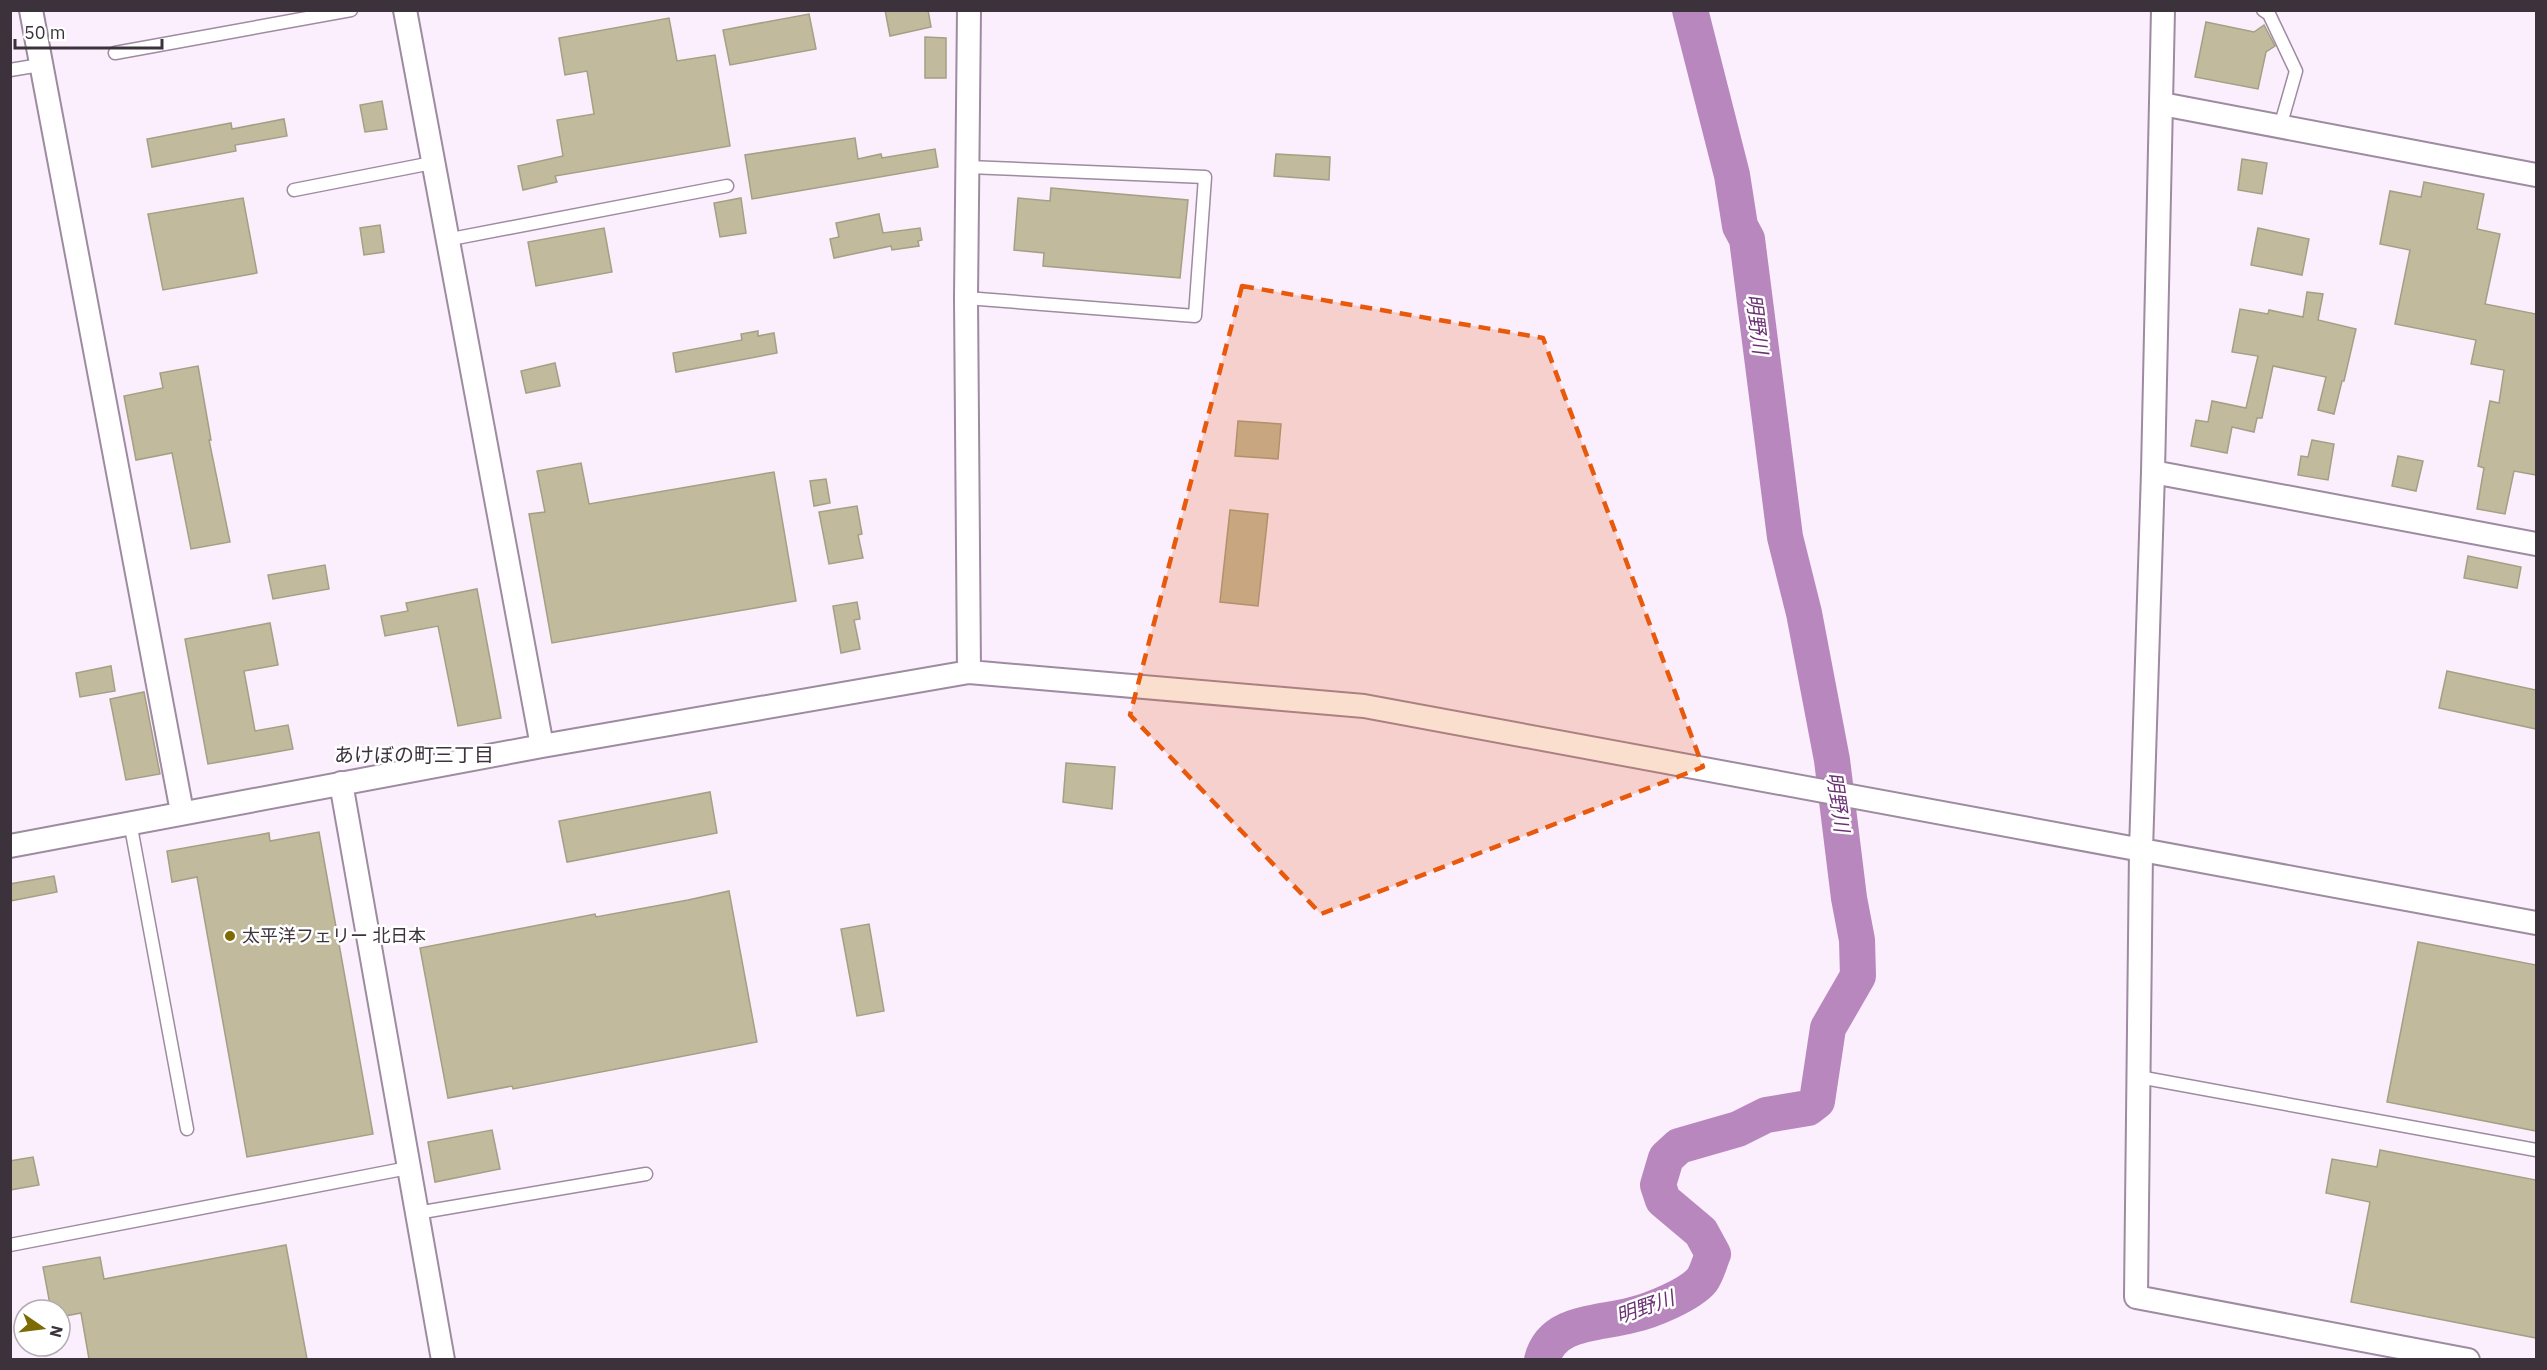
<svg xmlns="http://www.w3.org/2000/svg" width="2547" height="1370" font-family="'IBM Plex Sans','Noto Sans JP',sans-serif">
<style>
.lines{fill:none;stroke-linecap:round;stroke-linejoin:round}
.river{stroke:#b787bd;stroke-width:36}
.building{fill:#c1ba9d;stroke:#a59f83;stroke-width:1.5}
.lane-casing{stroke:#9e8aa1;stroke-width:15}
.street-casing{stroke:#9e8aa1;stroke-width:26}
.lane{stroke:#fff;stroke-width:12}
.street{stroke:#fff;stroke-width:22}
.marked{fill:#e8590c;fill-opacity:0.2;stroke:#e8590c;stroke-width:4.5;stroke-dasharray:12 8;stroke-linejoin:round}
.poi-dot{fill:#7d6a02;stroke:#fff;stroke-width:2}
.labels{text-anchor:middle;stroke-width:5;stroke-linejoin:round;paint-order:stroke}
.poi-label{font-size:18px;fill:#3b323c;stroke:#fff;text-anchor:start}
.water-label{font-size:20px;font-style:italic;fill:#6b3174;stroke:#fff}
.neighbourhood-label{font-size:20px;fill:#3b323c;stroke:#fff}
</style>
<rect width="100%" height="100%" fill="#fbeefd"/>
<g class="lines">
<path class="river" d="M1542 1360C1552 1320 1600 1324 1632 1315 1650 1311 1690 1295 1702 1280 1707 1273 1710 1261 1713 1254L1701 1232 1663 1200 1658 1185 1666 1158 1679 1146 1738 1129 1766 1115 1808 1108 1817 1101 1828 1028 1858 976 1857 940 1849 898 1832 760 1804 613 1785 537 1747 239 1740 226 1732 175 1690 10"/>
</g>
<path class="building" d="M885 10H928L931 27 890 36Z
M809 14 816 49 730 65 723 30Z
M669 18 677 61 715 55 730 146 555 176 557 182 523 190 518 166 563 156 557 120 594 114 587 71 565 75 559 38Z
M2206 22 2254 32 2264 25 2275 46 2266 52 2258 89 2195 77Z
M925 37 946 38V78H925Z
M382 101 387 129 365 132 360 105Z
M284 119 287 136 235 145 236 151 152 167 147 139 231 123 232 129Z
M855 138 858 159 881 154 882 158 935 149 938 167 752 199 745 155Z
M1276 154 1330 157 1329 180 1274 176Z
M2242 159 2267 163 2262 194 2238 190Z
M2424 182 2484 194 2477 229 2500 234 2485 304 2536 314V475L2514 471 2505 514 2477 509 2484 468 2478 466 2490 401 2499 403 2504 370 2471 364 2476 340 2395 324 2410 250 2380 244 2390 191 2421 197Z
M1051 188 1188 200 1180 278 1043 266 1044 253 1014 250 1018 198 1050 201Z
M243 198 257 273 163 290 148 214Z
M741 198 746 233 720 237 714 203Z
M879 214 883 233 920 228 922 240 918 241 919 246 892 250 891 246 834 258 830 239 839 237 836 223Z
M380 225 384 252 364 255 360 228Z
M604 228 612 272 536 286 528 242Z
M2258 228 2309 239 2302 275 2251 265Z
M2307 292 2323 294 2318 320 2356 329 2344 381H2342L2334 414 2318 410 2326 377 2273 366 2262 418H2257L2254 432 2232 427 2227 453 2191 446 2196 420 2208 422 2212 401 2246 408 2258 356 2232 352 2240 309 2268 314 2269 310 2303 317Z
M758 331V336L774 333 777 353 676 372 673 353 742 340 741 334Z
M555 363 560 386 526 393 521 371Z
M198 366 211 440H209L230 542 191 549 172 453 136 460 124 396 163 388 160 373Z
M1238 421 1281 424 1278 459 1235 456Z
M2312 440 2334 444 2328 480 2298 475 2301 456 2308 457Z
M2398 456 2423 461 2416 491 2392 486Z
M581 463 589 504 774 472 796 601 552 643 529 514 545 512 537 471Z
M826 479 830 503 814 506 810 481Z
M857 506 862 534 858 535 863 558 829 564 819 512Z
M1230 510 1268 514 1258 606 1220 602Z
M2468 556 2521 567 2517 588 2464 578Z
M325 565 329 589 273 599 268 575Z
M477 589 501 718 458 726 438 626 385 636 381 616 408 611 406 603Z
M857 602 860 619 854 620 860 649 841 653 833 606Z
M270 623 278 665 244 671 255 731 288 725 293 749 208 764 185 639Z
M111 666 115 691 80 697 76 673Z
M2447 671 2536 690V729L2439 708Z
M144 692 160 774 126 780 110 699Z
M1066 763 1115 767 1112 809 1063 802Z
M710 792 717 833 567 862 559 821Z
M319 832 373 1134 247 1157 197 877 172 882 167 851 269 833 270 841Z
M54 876 57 892 10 901V884Z
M729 891 757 1042 513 1089 512 1086 448 1098 420 948 595 914 596 917 688 900Z
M869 924 884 1011 857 1016 841 929Z
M2418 942 2536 965V1131L2387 1102Z
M492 1130 500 1169 435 1182 428 1142Z
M2380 1150 2536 1180V1338L2351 1302 2370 1202 2326 1193 2332 1159 2377 1167Z
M33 1157 39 1185 10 1190V1161Z
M286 1245 307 1359H89L81 1313 60 1317V1310H51L43 1267 100 1257 104 1279Z"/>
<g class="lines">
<defs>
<path id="lane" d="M2263 10 2269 14 2296 71 2280 127
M115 53 351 10
M10 70 40 65
M294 190 432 163
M446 240 727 186
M966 298 1195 316 1205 177 968 167
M130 822 187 1129
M2139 1077 2536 1150
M417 1213 646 1174
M10 1245 408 1168"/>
<path id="street" d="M31 10 182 812
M405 10 542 746
M2163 10 2153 472 2141 850 2136 1297 2468 1360
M2162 104 2536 175
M2153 472 2536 544
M969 672 966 298 969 10
M341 783 443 1360
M10 846 542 746 969 672 1364 706 2536 923"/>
</defs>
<use href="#lane" class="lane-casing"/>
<use href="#street" class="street-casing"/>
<use href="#lane" class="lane"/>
<use href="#street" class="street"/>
</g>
<path class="marked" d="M1242 286 1543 338 1703 767 1321 914 1130 715Z"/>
<circle class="poi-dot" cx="230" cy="936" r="6"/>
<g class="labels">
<g class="poi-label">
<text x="242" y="942">太平洋フェリー 北日本</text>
</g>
<g class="water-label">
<text transform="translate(1757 324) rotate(83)" y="7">明野川</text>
<text transform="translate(1838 802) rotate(82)" y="7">明野川</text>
<text transform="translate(1645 1307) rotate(-19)" y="7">明野川</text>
</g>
<g class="neighbourhood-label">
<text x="414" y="762">あけぼの町三丁目</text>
</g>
</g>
<rect width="2547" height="1370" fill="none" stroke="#3b323c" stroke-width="24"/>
<g transform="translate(42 1328) rotate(104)"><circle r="28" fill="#ffffff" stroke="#b1adb1" stroke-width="1.5"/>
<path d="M0-4.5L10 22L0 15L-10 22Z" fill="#7d6a02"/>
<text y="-9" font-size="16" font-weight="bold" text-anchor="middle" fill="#3b323c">N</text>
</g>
<path d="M15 39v9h147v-9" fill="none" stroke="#3b323c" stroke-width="3"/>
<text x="24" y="39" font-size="18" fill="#3b323c" stroke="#ffffff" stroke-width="4.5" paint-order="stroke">50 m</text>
</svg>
